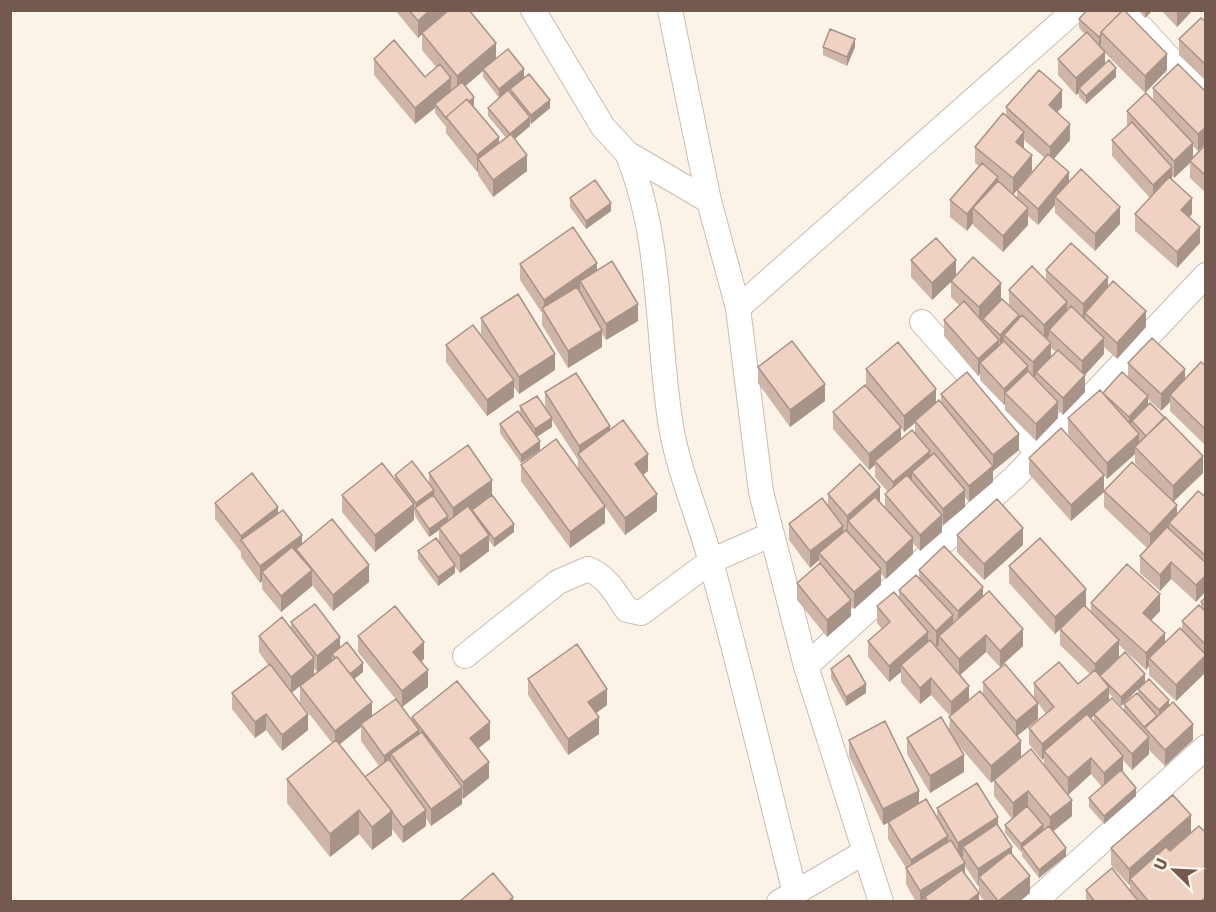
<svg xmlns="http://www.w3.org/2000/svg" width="1216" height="912" font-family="Jost,sans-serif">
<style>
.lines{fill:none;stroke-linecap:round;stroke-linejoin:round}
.street-casing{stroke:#ccbbaf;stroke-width:26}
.street{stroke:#fff;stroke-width:24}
.wall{fill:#ceb5a7;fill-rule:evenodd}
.shaded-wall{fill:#a79388}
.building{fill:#efd2c2;stroke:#a79388;stroke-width:1.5}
</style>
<rect width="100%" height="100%" fill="#fbf3e8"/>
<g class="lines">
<defs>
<path id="street" d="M533 10 603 127 627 153 709 201 738 308 761 492 806 666 881 902
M670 10 709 201
M1125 10 1206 98
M627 153C663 239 656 336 671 426 678 470 699 518 711 562 741 671 767 782 795 893
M738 308 1075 10
M922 322 1038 453
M465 656 558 582 588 569C608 577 615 593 627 610L641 613 711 561 772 534
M806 666 1016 476 1206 275
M779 902 865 852
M1034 902 1206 747"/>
</defs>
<use href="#street" class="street-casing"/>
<use href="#street" class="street"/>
</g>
<path class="wall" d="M395 10H469L496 59 524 78 499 98 483 77V71L465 86 474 106 473 107 499 143 506 138 488 116V108L510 92V89L550 108 531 124 530 123V126L515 139 527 171 493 197 478 175V171L477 172 446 133V127L435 113V108L415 124 374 75V59L425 77 436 67 422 50V34L418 38Z
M1138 10H1153L1145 18Z
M1161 10H1193L1177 27Z
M1079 19 1167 70 1145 93 1105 53V63L1116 77 1086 104 1079 97V93L1076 95 1058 75V59L1085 34 1079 28Z
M1206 22V81L1179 55V39Z
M823 47H855L847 66 823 55Z
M1153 88 1206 92 1198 151 1193 146V157L1206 144V193L1190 178V163L1174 178 1172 176V180L1192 214 1189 217 1200 243 1177 268 1135 231V214L1150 198 1112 156V140L1127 126V111L1153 100Z
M1006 107H1062L1057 112 1070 140 1054 159 1069 182 1120 224 1095 251 1055 213V205L1038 225 1028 216V225L1003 252 973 225V223L967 231 950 217V200L979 166 975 163V147L1006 116ZM1024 140 1045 158 1017 190V199L1013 195 1032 171 1024 148Z
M570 198 611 211 586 229 570 207Z
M911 260 956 275 1001 299 1009 306V290L1046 281V270L1108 287 1146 327 1117 359 1104 347V354L1085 375V392L1063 415 1058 410V418L1036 441 1005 410V404L1004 405 980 380V374L978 376 944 336V320L959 305 951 297V282L932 300 911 277ZM1051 348 1056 352 1051 357Z
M520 264 597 270 638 321 606 340 602 334V347L568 368 542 325V313L520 280Z
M1206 271V291L1204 289V273Z
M481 318 555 370 519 394 514 387V397L487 416 446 362V345L485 340 481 334Z
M1128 363 1185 379 1206 366V446L1170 411V402L1161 411 1148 399V405L1203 473 1173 502 1177 515 1206 497V591L1196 602 1171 579 1160 591 1140 573V556L1147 548 1104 507V491L1164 493 1135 463V454L1107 479 1068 434V418L1103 393 1128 377Z
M758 367 825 401 790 427 758 383Z
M866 369 936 403H941V394L1019 450 993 471V482L969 502 965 497V507L943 525 942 524V532L920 551 913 543V554L886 579 881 574V585L854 609 851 606V616L827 637 797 600V583L819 564V560L810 568 789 540V524L828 505V494L880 502 885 507V494L888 492 875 477V465L869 470 833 429V412L866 385ZM915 423V434L901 439V428L904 432Z
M545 392 610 430 648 471 643 475 657 511 625 535 605 507V523L570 548 521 481V465L578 469V460L552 420V427L537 437 540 450 521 463 500 433V424L520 414V406L545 408Z
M1029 458 1104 492 1071 521 1029 474Z
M429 473 492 495 514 532 494 547 489 540V551L460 573 455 567V573L438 586 418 559V551L439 542V530L429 537 415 516 414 509V520L375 552 342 512V495L395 479V475L429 483Z
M215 503 278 513 302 544 369 582 333 611 312 585V586L281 612 262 589V581L260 583 241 557V552L215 519Z
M957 535 1023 545 984 580 957 552Z
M1009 566 1086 605 1085 606 1091 613V603L1160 611 1151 620 1165 643 1182 630V621L1201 607V602L1206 597V672L1176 701 1149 675V666L1146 670 1119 645V657L1100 676 1145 682 1169 705 1193 740 1165 766 1149 750V754L1132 770 1123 760V772L1136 796 1104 824 1089 807V798L1102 787 1091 774 1068 795 1072 816 1053 831 1066 856 1039 878 1022 856V852H1021L1005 833V825L1012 819 994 796V780L991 783 955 741 964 772 930 793 907 754V738L949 730 950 716 931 695 920 704 901 682V672L889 682 868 657V641L882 629 877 623V606L899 598V590L919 578V570L983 597 1023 646 1000 667 986 652 960 675 969 700 983 695V682L1034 699V683L1078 684 1090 674 1060 645V629L1055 634 1009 583ZM1138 689V695L1124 704V711L1109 700V693L1121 706ZM1038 703 1046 714 1029 728V744L1042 760 1044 758V766L1021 757 1017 736 1038 719ZM1094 715V723L1091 719Z
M291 622 340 647 363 672 354 679 372 716 412 721V717L490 739 478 748 489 778 463 799 462 797V804L431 826 426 818V826L403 843 392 829V835L372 850 359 834 330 857 287 803V779L332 743 300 702V686L292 693 308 730 282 751 266 730 255 738 232 709V693L268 665 259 652V636L291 629ZM332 661 302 684 314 668 317 672ZM361 727V741L379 766 365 777 339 745Z
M358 636 424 659 421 662 428 687 402 707 358 652Z
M831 669 866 693 846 706 831 678Z
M528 679 607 705 596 713 599 734 568 755 528 695Z
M849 740 919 803 937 817V808L998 826 1030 893 1019 902H985L979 894V885L978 886 965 866V874L979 902H916L906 884V868L888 839V823L883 825 849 756Z
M1205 820H1206V902H1086V890H1130V884L1129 885 1111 865V848L1191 832 1169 851H1170L1205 832Z"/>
<path class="shaded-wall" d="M430 10H449L418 38V21Z
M1145 10H1153L1145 18Z
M1177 10H1193L1177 27Z
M1101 35V44L1099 46V37Z
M855 39V47L847 66V57Z
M496 43V60L457 93V76Z
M1105 52V68L1079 88V93L1076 95V78Z
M1167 54V70L1145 93V76Z
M1116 68V77L1086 104V96Z
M524 69V78L499 98V89Z
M451 78V94L435 104V108L415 124V108Z
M1062 90V107L1049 121V105Z
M474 97V106L452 124 448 119Z
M550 100V108L531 124V115Z
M530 117V126L510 143V134Z
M1070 124V140L1050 163V147Z
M1206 127V143L1198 151V134Z
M1024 132V148L1016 142Z
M499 137V154L478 159V171L477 172V155Z
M1193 143V160L1190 161V163L1174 178V161Z
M527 155V171L493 197V180Z
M1032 155V171L1013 195V178Z
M1172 167V183L1153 201V185Z
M1069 172V189L1055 197V205L1038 225V209Z
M998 177V193L973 208V223L967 231V214Z
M1192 198V214L1181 227V210Z
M611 203V211L586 229V221Z
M1120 207V224L1095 251V234Z
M1028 208V225L1003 252V236Z
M1200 227V243L1177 268V252Z
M956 260V277L932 300V283Z
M597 263V280L580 281V292L546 315 544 312V300Z
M1108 277V293L1085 313V319L1083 321V304Z
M1001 283V300L979 323V307Z
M1067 302V318L1049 330V336L1044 341V325Z
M638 304V321L606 340V324Z
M1146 311V327L1117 359V343Z
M1019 315V324L1004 335V340L1000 344V335Z
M602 330V347L568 368V351Z
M1104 338V354L1082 378V361Z
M999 340V357L980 363V374L978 376V359Z
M1051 343V360L1036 372V375L1033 379V362Z
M555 354V370L519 394V377Z
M1028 366V383L1005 393V404L1004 405V389Z
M1185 369V385L1170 395V402L1161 411V394Z
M1085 375V392L1063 415V398Z
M514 380V397L487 416V400Z
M825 384V401L790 427V410Z
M936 389V405L915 421V423L904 432V416Z
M1148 396V405L1129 426V417Z
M1058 402V418L1036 441V424Z
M552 418V427L535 438V429Z
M610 426V443L579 455V446Z
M901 427V443L875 461V465L869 470V454Z
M1019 434V450L993 471V482L969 502V486L993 466V455Z
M1139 434V450L1135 447V454L1107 479V463Z
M540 441V450L521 463V455Z
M930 451V468L912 472V482L893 498V482Z
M648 454V471L635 481V464Z
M1203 456V473L1173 502V486Z
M1104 475V492L1071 521V505Z
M492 480V496L453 524V508Z
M880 487V504L848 521V532H847V516Z
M434 490V498L416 510V503Z
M965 490V507L943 525V509Z
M657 494V511L625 535V518Z
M414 504V520L375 552V535Z
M1177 505V522L1169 523V529L1150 550V534Z
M605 506V523L570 548V532Z
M278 507V523L241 540V553V536Z
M942 515V532L920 551V535Z
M448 516V524L439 528V530L429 537V529Z
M514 524V532L494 547V539Z
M843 526V542L819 553V560L810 568V551Z
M1023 528V545L984 580V564Z
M302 535V552L296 549V556L262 572V581L260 583V566Z
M489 535V551L460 573V556Z
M913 538V554L886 579V563Z
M1171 562V579L1160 591V575Z
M369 565V582L333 611V595Z
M455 565V573L438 586V577Z
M881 569V585L854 609V592Z
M312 570V586L281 612V596Z
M1206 575V591L1196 602V585Z
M983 587V604L958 628V611Z
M1086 589V605L1055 634V617Z
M1160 594V611L1143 629V613Z
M851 600V616L827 637V620Z
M953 615V632L939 636V645L936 647V631Z
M1023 629V646L1000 667V651Z
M928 632V649L901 665V672L889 682V666Z
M1165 633V650L1149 658V666L1146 670V653Z
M986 635V652L959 676V659Z
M340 637V654H332V661L317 672V656Z
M1119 640V657L1095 680V664Z
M424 642V659L413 668V652Z
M1206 655V672L1176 701V685Z
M314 658V675L291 693V677Z
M363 663V672L348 684V675Z
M428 670V687L402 707V691Z
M1145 674V682L1121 706V697Z
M931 678V695L920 704V688Z
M866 684V693L846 706V697Z
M969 686V702L951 718V702Z
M1109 687V703L1048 755 1044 751V758L1042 760V744Z
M607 689V705L588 719V702Z
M1169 700V709L1159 719V710Z
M372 702V719L361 724V727L335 748V731Z
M1038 703V719L1016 737V721Z
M266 714V730L255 738V722Z
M308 714V730L282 751V735Z
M599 717V734L568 755V739Z
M490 722V739L470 755V738Z
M1193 724V740L1165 766V750Z
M419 730V746L391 754V766L384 772V756Z
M1149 737V754L1132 770V754Z
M1021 741V757L991 783V766Z
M964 755V772L930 793V776Z
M1123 756V773L1104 789V773Z
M1091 758V774L1068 795V778Z
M489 762V778L463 799V782Z
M462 787V804L431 826V809Z
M1136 788V796L1104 824V816Z
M919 791V808L883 825V809Z
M1028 791V808L1013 820V803Z
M1072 800V816L1050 834V817Z
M359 810V834L330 857V834Z
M426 810V826L403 843V827Z
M392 811V835L372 850V827Z
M1191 815V832L1133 882 1130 879V884L1129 885V869Z
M998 817V834L963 847V856L958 859V843Z
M1043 825V834L1022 847 1021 852V844Z
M948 836V853L911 876V860Z
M1012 847V863L979 877V885L978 886V869Z
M1066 848V856L1039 878V870Z
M965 863V880L925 897V902H920V891Z
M1030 876V893L1019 902 998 901Z
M979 893V902H967Z
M513 897V902H507Z"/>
<path class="building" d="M409 10H430L418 21Z
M449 10H469L496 43 457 76 422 33Z
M1087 10H1122V11L1101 32V35L1099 37 1079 19Z
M1123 10H1124L1167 54 1145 76 1101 32Z
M1201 18 1206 22V65L1179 39Z
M830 29 855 39 847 57 823 47Z
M1087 32 1105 52 1076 78 1058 59Z
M394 40 425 77 440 64 451 78 415 108 374 59Z
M508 49 524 69 499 89 483 69Z
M1109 60 1116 68 1086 96 1079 88Z
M1178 64 1206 92V127L1198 134 1153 88Z
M1039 70 1062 90 1049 105 1070 124 1050 147 1006 107Z
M529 74 550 100 531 115 510 89Z
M462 82 474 97 469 102 467 99 446 117V118L435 104Z
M508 90 530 117 510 134 488 108Z
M1146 93 1193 143 1174 161 1127 111Z
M467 99 499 137 477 155 446 117Z
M1003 113 1024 132 1016 142 1032 155 1013 178 975 147Z
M1132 122 1172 167 1153 185 1112 140Z
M511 134 527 155 493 180 478 159Z
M1206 144V176L1190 161Z
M1048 154 1069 172 1038 209 1017 190Z
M982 163 998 177 967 214 950 200Z
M1081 169 1120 207 1095 234 1055 197Z
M1169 177 1192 198 1181 210 1200 227 1177 252 1135 214Z
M595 180 611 203 586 221 570 198Z
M998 181 1028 208 1003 236 973 208Z
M573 227 597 263 544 300 520 264Z
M936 238 956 260 932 283 911 260Z
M1071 243 1108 277 1083 304 1046 270Z
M973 257 1001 283 979 307 951 281Z
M612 261 638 304 606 324 580 281Z
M1032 266 1067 302 1044 325 1009 290Z
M1113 281 1146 311 1117 343 1085 313Z
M577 287 602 330 568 351 542 308Z
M518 294 555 354 519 377 481 318Z
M1002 299 1019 315 1000 335 983 319Z
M964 301 999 340 978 359 944 320Z
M1071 306 1104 338 1082 361 1049 330Z
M1022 315 1051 343 1033 362 1004 335Z
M473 325 514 380 487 400 446 345Z
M1152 338 1185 369 1161 394 1128 363Z
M792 341 825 384 790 410 758 367Z
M1004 341 1028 366 1004 389 980 363Z
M898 342 936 389 904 416 866 369Z
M1058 350 1085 375 1063 398 1036 372Z
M1201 362 1206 366V430L1170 395Z
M1028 371 1058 402 1036 424 1005 393Z
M967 372 1019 434 993 455 941 394Z
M1122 372 1148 396 1129 417 1103 393Z
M576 373 610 426 579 446 545 392Z
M865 385 901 427 869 454 833 412Z
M1100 390 1139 434 1107 463 1068 418Z
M537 396 552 418 535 429 520 406Z
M939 400 993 466 969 486 915 421Z
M1150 403 1165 418 1146 436 1132 421Z
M518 411 540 441 521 455 500 424Z
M1165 417 1203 456 1173 486 1135 447Z
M623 420 648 454 635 464 657 494 625 518 578 454Z
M1061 428 1104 475 1071 505 1029 458Z
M912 430 930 451 893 482 875 461Z
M556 439 605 506 570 532 521 465Z
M468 445 492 480 453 508 429 473Z
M934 453 965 490 943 509 912 472Z
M412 461 434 490 416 503 395 475Z
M1132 462 1177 505 1150 534 1104 491Z
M382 463 414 504 375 535 342 495Z
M860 464 880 487 847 516 828 494Z
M252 473 278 507 241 536 215 503Z
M907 475 942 515 920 535 885 494Z
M1198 491 1206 497V556L1169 523Z
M433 495 448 516 429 529 415 508Z
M492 495 514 524 494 539 472 510Z
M875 497 913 538 886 563 848 521Z
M822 498 843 526 810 551 789 524Z
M997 499 1023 528 984 564 957 535Z
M468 506 489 535 460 556 439 528Z
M283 510 302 535 260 566 241 540Z
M332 519 369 565 333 595 296 549Z
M1167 527 1206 563V575L1196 585 1171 562 1160 575 1140 556Z
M846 530 881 569 854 592 819 553Z
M436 538 455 565 438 577 418 551Z
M1040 538 1086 589 1055 617 1009 566Z
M944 546 983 587 958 611 919 570Z
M292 547 312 570 281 596 262 572Z
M820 563 851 600 827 620 797 583Z
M1127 564 1160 594 1143 613 1165 633 1146 653 1091 603Z
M916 575 953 615 936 631 899 590Z
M989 591 1023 629 1000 651 986 635 959 659 939 636Z
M894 592 928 632 889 666 868 641 890 622 877 606Z
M1206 597V606L1201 602Z
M315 604 340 637 317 656 291 622Z
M1084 605 1119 640 1095 664 1060 629Z
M1199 605 1206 612V645L1182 621Z
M395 606 424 642 413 652 428 670 402 691 358 636Z
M282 617 314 658 291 677 259 636Z
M1180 628 1206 655 1176 685 1149 658Z
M930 640 969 686 951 702 931 678 920 688 901 665Z
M347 642 363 663 350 674 337 657 335 658 332 654Z
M577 644 607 689 588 702 599 717 568 739 528 679Z
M1125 652 1145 674 1121 697 1100 676Z
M849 655 866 684 846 697 831 669Z
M337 657 372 702 335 731 300 686Z
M1059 662 1078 684 1095 670 1109 687 1042 744 1029 728 1054 707 1034 683Z
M270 664 308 714 282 735 266 714 255 722 232 693Z
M1005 664 1038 703 1016 721 983 682Z
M1149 679 1169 700 1159 710 1138 689Z
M457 681 490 722 470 738 489 762 463 782 412 717Z
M980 691 1021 741 991 766 949 717Z
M1137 693 1157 716 1144 727 1124 704Z
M1112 698 1149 737 1132 754 1094 714Z
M396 699 419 730 384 756 361 724Z
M1173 702 1193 724 1165 750 1145 728Z
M1087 714 1123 756 1104 773 1091 758 1068 778 1044 751Z
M941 717 964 755 930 776 907 738Z
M885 721 919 791 883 809 849 740Z
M422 732 462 787 431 809 391 754Z
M336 740 392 811 372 827 359 810 330 834 287 779Z
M1031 749 1072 800 1050 817 1028 791 1013 803 994 780Z
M389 759 426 810 403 827 391 811H392L365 777Z
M1121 770 1136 788 1104 816 1089 798Z
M977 783 998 817 958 843 937 808Z
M1173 795 1191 815 1129 869 1111 848Z
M926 799 948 836 911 860 888 822Z
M1027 806 1043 825 1021 844 1005 825Z
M997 824 1012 847 978 869 963 847Z
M1049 826 1066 848 1039 870 1022 847Z
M1199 826 1206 833V897L1200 902H1149L1130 879 1166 847 1170 851Z
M951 840 965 863 920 891 906 868Z
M1010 852 1030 876 998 901 979 877Z
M1112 868 1139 902H1095L1086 890Z
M962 870 979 893 967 902H928L925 897Z
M493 873 513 897 507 902H459Z"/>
<rect width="1216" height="912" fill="none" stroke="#745a4e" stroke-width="24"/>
<g transform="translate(1174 870) rotate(294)" stroke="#fef7ef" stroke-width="4.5" paint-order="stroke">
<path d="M0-4.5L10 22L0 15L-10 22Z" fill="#745a4e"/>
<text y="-9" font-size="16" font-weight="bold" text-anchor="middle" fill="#745a4e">U</text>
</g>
</svg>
